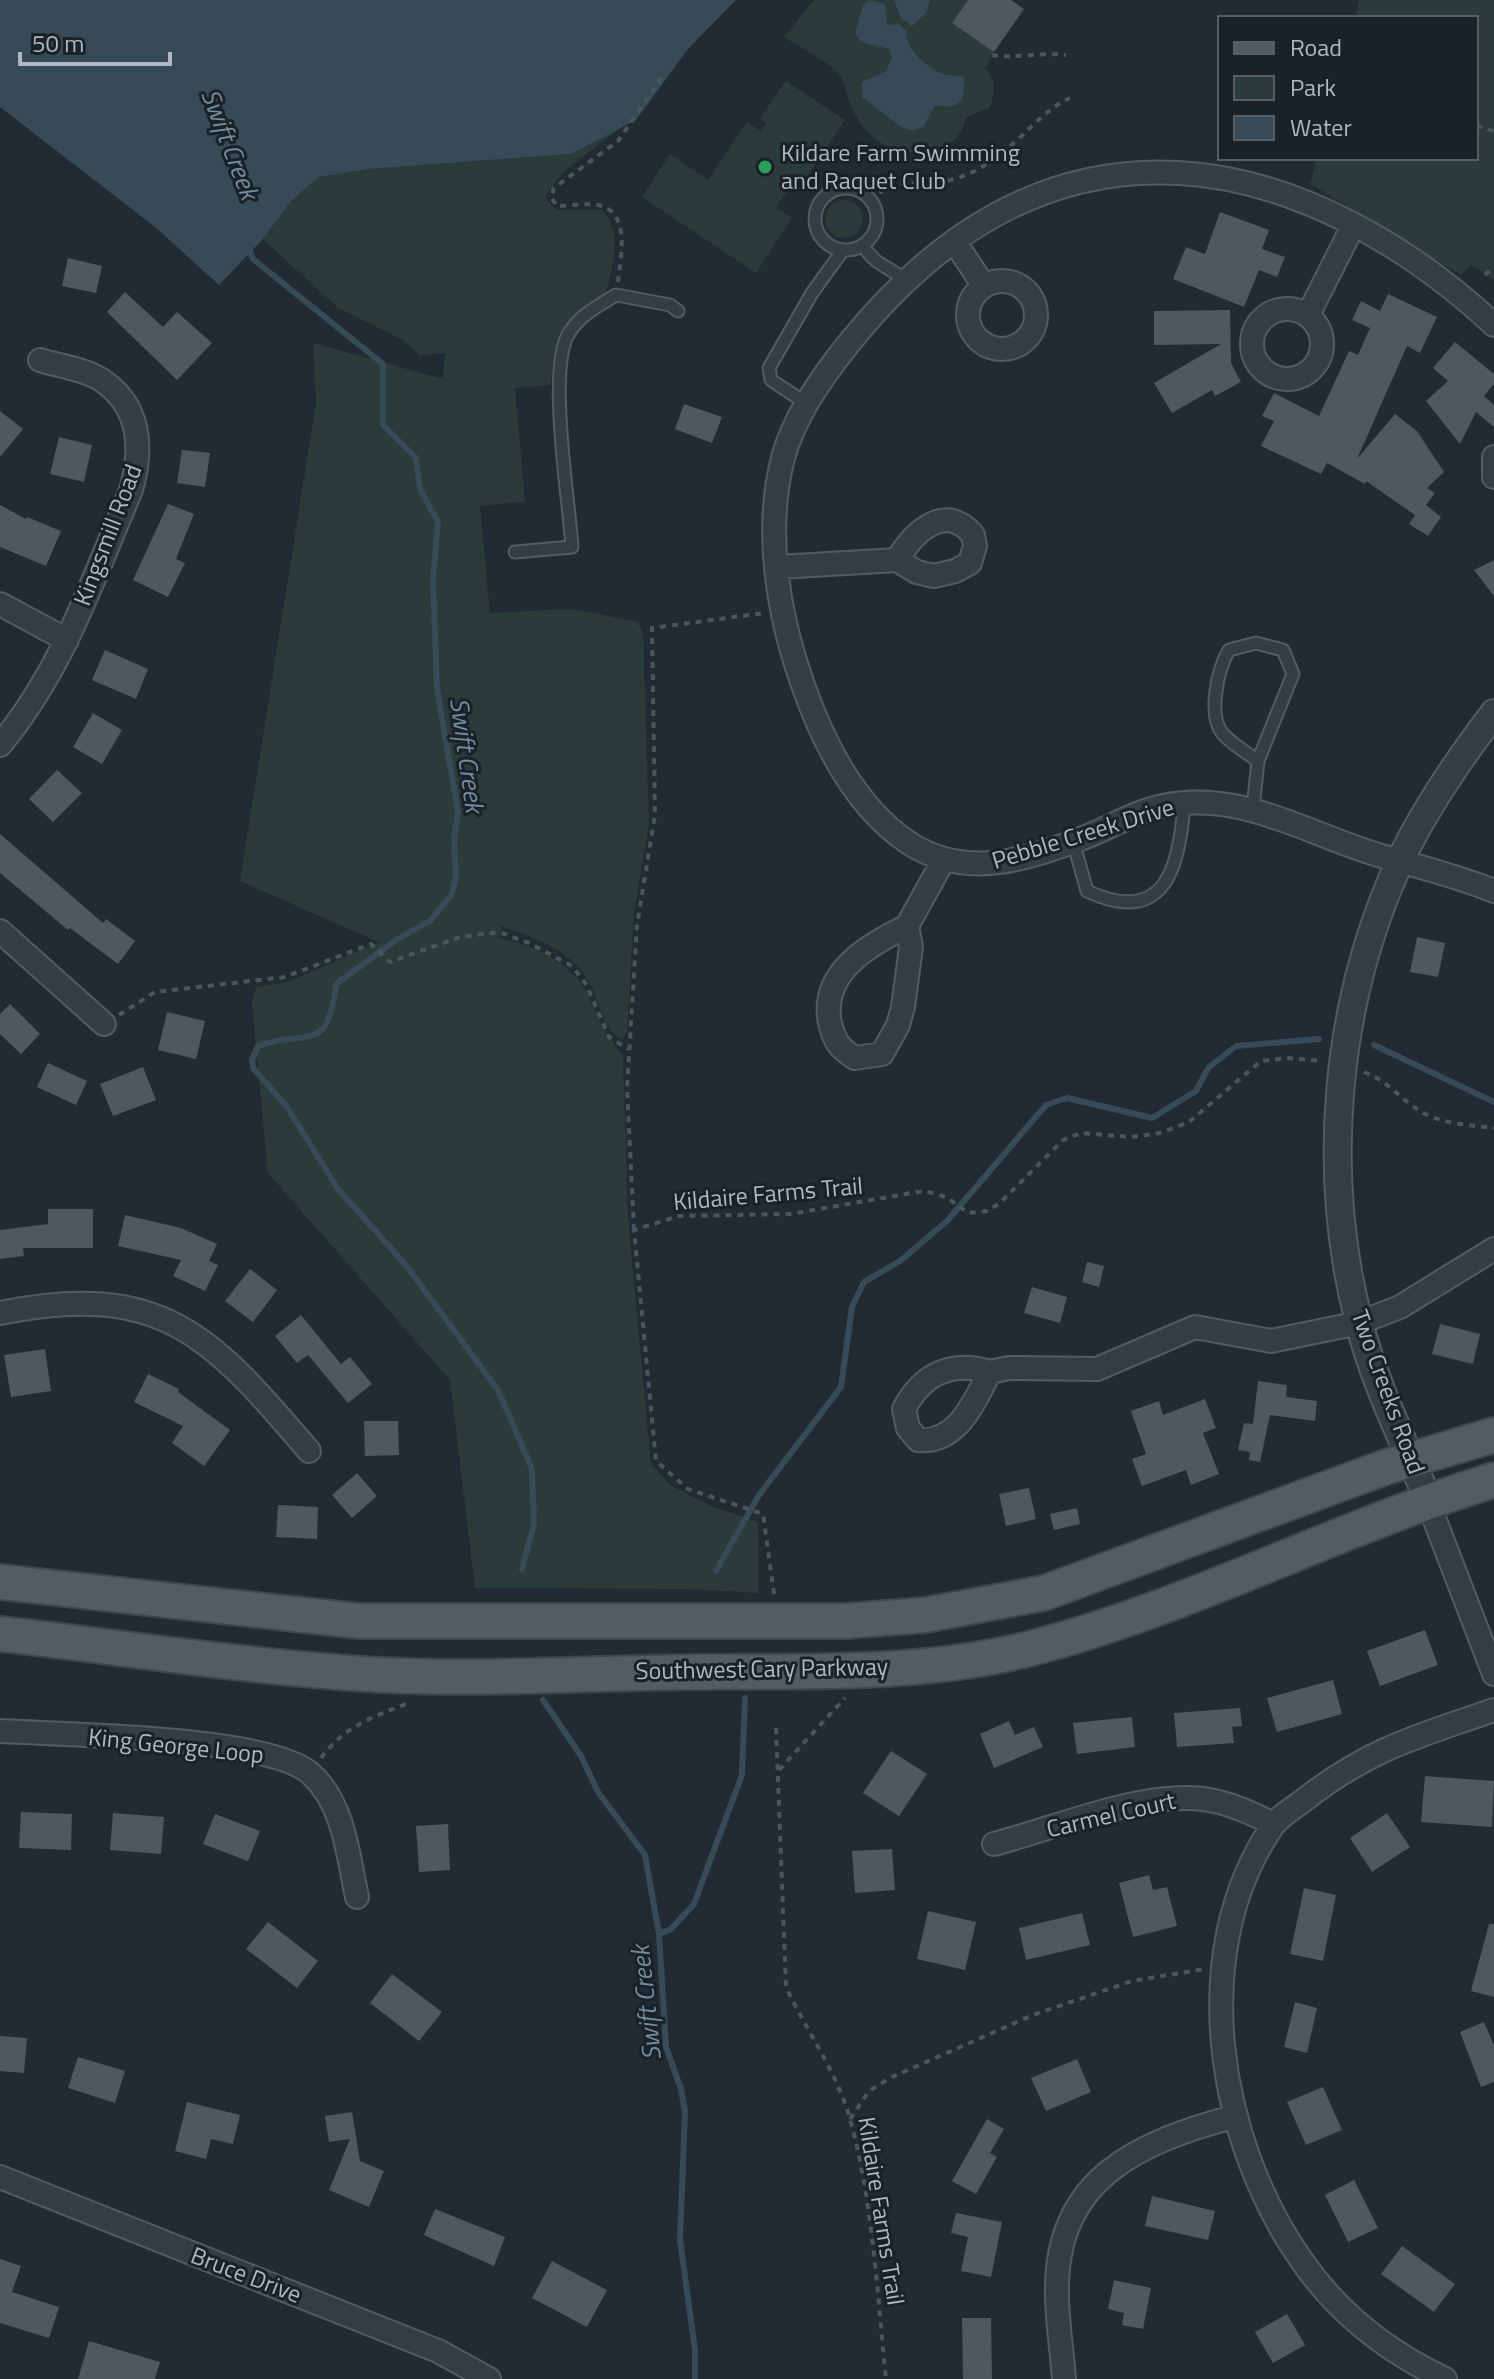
<svg xmlns="http://www.w3.org/2000/svg" width="1494" height="2379" font-family="'Titillium Web',sans-serif">
<style>
.green{fill:#2a3b39}
.water{fill:#374a58}
.lines{fill:none;stroke-linecap:round;stroke-linejoin:round}
.stream{stroke:#374a58;stroke-width:6}
.building{fill:#4d5861}
.service-casing{stroke:#525b62;stroke-width:15}
.minor-casing{stroke:#525b62;stroke-width:26}
.tertiary-casing{stroke:#525b62;stroke-width:30}
.primary-casing{stroke:#3e464d;stroke-width:38}
.path{stroke:#485858;stroke-width:4;stroke-dasharray:6 6;stroke-linecap:butt}
.service{stroke:#353d44;stroke-width:11}
.minor{stroke:#353d44;stroke-width:22}
.tertiary{stroke:#353d44;stroke-width:26}
.primary{stroke:#535c64;stroke-width:34}
.leisure-dot{fill:#2e9e5b;stroke:#1a2228;stroke-width:3}
.labels{text-anchor:middle;stroke-width:6;stroke-linejoin:round;paint-order:stroke}
.poi-label{font-size:24px;fill:#afb8c1;stroke:#1a2228;text-anchor:start}
.street-label{font-size:24px;fill:#afb8c1;stroke:#1a2228}
.water-label{font-size:26px;font-style:italic;fill:#738da0;stroke:#1a2228}
</style>
<rect width="100%" height="100%" fill="#222b33"/>
<path class="green" d="M814 0H968L994 52 985 68C997 81 995 92 990 107L965 118C964 130 956 142 944 146 903 163 867 145 850 104 846 94 844 78 836 71 821 58 801 48 784 37Z
M1359 0H1494V280L1471 265 1461 275 1310 184 1317 158H1476V18H1355Z
M786 81 845 120 800 187 793 183 776 207 792 218 756 273 642 197 670 154 708 180 747 122 761 131 766 123 760 118Z
M622 127 564 171 545 197 556 210H602C624 233 612 264 606 293 567 321 554 336 551 385L515 388 525 502 480 506 490 613 571 609 636 621 643 631 649 824 634 913 627 1032 622 1040C601 1027 600 1002 589 982 571 949 534 938 502 926L499 938C535 946 572 961 589 997 599 1019 606 1037 623 1055L628 1217 651 1464 670 1485 711 1506 758 1522 759 1593 686 1589 475 1588 450 1380 268 1173 252 1003 256 987 288 982 379 942 240 881 316 403 313 343 443 379 445 353 420 355 403 340 338 308 263 239 292 200 319 177 369 169 571 154Z
M825 219a19 19 0 1 1 38 0a19 19 0 1 1-38 0Z"/>
<path class="water" d="M0 0H736L688 49 636 120 571 154 369 169 319 177 292 200 263 239 219 285 155 227 0 107Z
M869 0 885 4 887 25 899 24 906 30C904 47 927 69 944 74 951 76 957 75 964 77 966 102 959 110 935 105L923 127 913 131 901 127 862 97V82L886 71 892 58 889 49 861 42 855 33 863 5Z
M894 0H930L926 13 912 26 901 18Z"/>
<g class="lines">
<path class="stream" d="M248 246 253 259 383 364V425L416 458 420 489 438 522 433 579 437 688 458 812 454 841 456 875 452 894 430 921 396 940 336 984C328 1056 307 1028 258 1046L252 1060 253 1068 287 1107 338 1189 405 1264 498 1390 532 1469 534 1524 522 1569
M1374 1045 1494 1102
M716 1571 759 1495 841 1387 852 1307 864 1282 900 1261 947 1221 1046 1105 1067 1098 1152 1118 1196 1091 1208 1068 1236 1046 1319 1039
M543 1700 581 1756 598 1792 645 1855 659 1934 666 2047 681 2089 685 2112 680 2240 695 2350V2379
M659 1934 671 1929 694 1904 742 1775 745 1698"/>
</g>
<path class="building" d="M968 0H1011L1024 9 994 52 952 23Z
M1220 212 1269 230 1262 249 1285 257 1277 277 1259 270 1244 307 1173 279 1186 247 1205 254Z
M68 258 102 266 96 293 62 286Z
M125 292 163 327 177 312 212 343 177 380 107 312Z
M1388 294 1437 317 1420 353 1407 346 1357 459 1395 414 1417 431 1444 472 1427 488 1435 493 1426 505 1441 517 1428 536 1409 524 1415 515 1366 481 1365 484 1327 463 1321 474 1261 446 1274 421 1262 416 1274 393 1319 416 1349 351 1358 355 1370 328 1352 320 1361 301 1380 311Z
M1230 310 1231 363 1241 382 1215 396 1212 390 1172 413 1154 383 1221 344 1154 345V311Z
M1455 342 1494 374V384L1484 396 1494 405V427L1476 412 1460 444 1426 401 1448 381 1433 368Z
M684 404 722 417 712 443 675 429Z
M0 411 23 429 0 457Z
M59 437 92 445 84 482 50 474Z
M182 450 210 453 205 487 177 483Z
M168 504 194 514 176 559 185 563 168 597 133 580Z
M0 505 26 519 27 517 61 531 46 566 0 547Z
M1494 560V596L1474 570Z
M105 650 148 669 136 699 92 680Z
M93 713 122 730 102 764 73 747Z
M57 770 82 793 53 822 29 799Z
M0 834 103 923 106 919 135 941 118 964 70 928 68 930 0 873Z
M1417 937 1445 943 1438 977 1410 972Z
M10 1004 40 1034 21 1054 0 1034V1014Z
M167 1012 205 1021 196 1059 158 1050Z
M48 1063 87 1081 76 1105 37 1087Z
M143 1067 156 1100 113 1116 100 1084Z
M48 1209H93V1248H23L24 1256 0 1259V1230L48 1224Z
M125 1215 181 1228 217 1244 209 1261 218 1265 205 1291 173 1276 181 1260 118 1246Z
M1087 1262 1104 1266 1099 1287 1082 1282Z
M250 1269 277 1290 253 1322 225 1301Z
M1032 1287 1067 1297 1060 1323 1024 1313Z
M301 1315 341 1364 350 1357 372 1384 348 1403 308 1355 297 1363 275 1336Z
M1440 1324 1480 1334 1473 1364 1432 1354Z
M45 1349 51 1391 11 1397 4 1355Z
M148 1374 179 1389 178 1392 230 1430 204 1466 172 1443 183 1426 134 1402Z
M1258 1381 1287 1385 1286 1397 1317 1401 1315 1421 1270 1415 1260 1462 1249 1460 1250 1452 1238 1450 1244 1423 1253 1424Z
M1205 1399 1216 1428 1203 1433 1219 1474 1191 1485 1186 1470 1142 1486 1132 1459 1146 1454 1131 1411 1159 1401 1163 1415Z
M364 1421H398L399 1455 365 1456Z
M357 1473 377 1496 352 1518 332 1495Z
M1029 1488 1036 1519 1006 1526 999 1494Z
M278 1505 318 1507 317 1539 276 1537Z
M1077 1508 1080 1524 1054 1530 1050 1514Z
M1425 1630 1438 1665 1380 1686 1367 1651Z
M1333 1680 1342 1714 1277 1732 1267 1698Z
M1240 1708 1242 1726 1232 1727 1234 1743 1177 1747 1174 1713Z
M1132 1717 1135 1747 1077 1754 1073 1723Z
M1009 1721 1015 1735 1034 1727 1043 1747 994 1768 980 1734Z
M891 1751 927 1774 899 1816 863 1793Z
M1425 1776 1494 1781 1492 1827 1421 1822Z
M21 1812 72 1814 71 1850 19 1848Z
M113 1813 164 1817 161 1854 110 1850Z
M1387 1813 1410 1847 1372 1872 1350 1838Z
M215 1814 260 1831 248 1861 203 1844Z
M448 1824 450 1870 419 1872 416 1826Z
M892 1849 895 1890 855 1893 852 1851Z
M1149 1875 1153 1890 1167 1887 1177 1926 1133 1937 1119 1883Z
M1304 1888 1336 1895 1323 1961 1290 1954Z
M928 1911 976 1922 965 1970 917 1959Z
M1082 1913 1090 1945 1026 1960 1019 1928Z
M268 1922 318 1961 297 1988 246 1949Z
M1489 1924H1494V1997L1471 1991Z
M392 1974 442 2012 419 2041 370 2003Z
M1295 2002 1317 2008 1307 2053 1284 2047Z
M1484 2022 1494 2045V2082L1481 2087 1460 2032Z
M0 2036 27 2038 24 2073 0 2071Z
M78 2057 125 2071 115 2103 68 2088Z
M1077 2059 1091 2092 1046 2111 1031 2078Z
M1323 2087 1342 2130 1306 2145 1287 2102Z
M187 2102 240 2115 233 2144 211 2139 206 2159 175 2151Z
M352 2112 360 2161 384 2171 369 2207 329 2190 350 2139 329 2142 325 2116Z
M987 2119 1004 2129 990 2153 997 2157 976 2194 952 2181Z
M1354 2180 1378 2228 1348 2242 1325 2195Z
M1152 2196 1215 2211 1208 2240 1145 2226Z
M435 2209 505 2237 494 2266 424 2235Z
M956 2213 1002 2222 991 2277 961 2271 968 2237 951 2233Z
M1402 2246 1455 2284 1434 2312 1381 2274Z
M0 2259 21 2266 12 2292 59 2307 49 2338 0 2323Z
M552 2261 607 2290 587 2327 532 2298Z
M1114 2280 1151 2288 1143 2329 1122 2325 1124 2313 1108 2309Z
M1287 2314 1305 2345 1273 2363 1255 2332Z
M962 2318H991L992 2379H963Z
M89 2341 160 2362 155 2379H78Z"/>
<g class="lines">
<defs>
<path id="service" d="M815 219a31 31 0 1 1 62 0a31 31 0 1 1-62 0Z
M862 246 876 261 905 279
M807 404 771 380 769 368 812 293 843 250
M515 552 572 547C569 501 547 367 569 333 580 315 598 306 616 295L670 305 678 311
M1253 808 1258 761 1293 674 1283 650 1256 643 1229 650C1218 668 1207 716 1223 734 1233 745 1247 753 1258 761
M1073 841 1087 891C1166 928 1180 865 1184 803"/>
<path id="minor" d="M954 241 984 286
M968 315a34 34 0 1 1 68 0a34 34 0 1 1-68 0Z
M1252 344a35 35 0 1 1 70 0a35 35 0 1 1-70 0Z
M1308 315 1353 226
M1494 325C1411 247 1295 179 1179 173 1041 165 933 239 850 342 823 375 794 416 783 458 764 531 778 615 803 685 823 742 856 808 909 843 964 879 1025 861 1083 838 1110 828 1133 812 1163 806 1239 790 1304 832 1375 854 1415 866 1455 875 1494 891
M1494 457V477
M778 567 897 560 917 572 934 576 955 571 970 563 975 546 973 535C945 501 913 533 897 560
M0 604 67 640
M0 745C62 671 93 579 131 490 143 448 141 405 100 379 84 369 59 366 40 360
M907 926C868 946 820 972 830 1023 834 1041 840 1049 855 1058L882 1054 898 1025 903 1007 911 947 907 926 943 861
M0 931 104 1024
M0 1313C162 1280 211 1336 309 1451
M990 1372C952 1360 922 1374 904 1409L908 1428 918 1440C958 1444 974 1401 990 1372L1009 1368 1097 1369 1195 1327 1271 1341 1359 1323 1400 1307 1494 1249
M1424 1492 1494 1674
M0 1731C63 1735 270 1736 311 1774 344 1804 348 1855 357 1897
M994 1844C1051 1829 1127 1798 1185 1798 1216 1797 1246 1810 1273 1824
M0 2177 438 2351 489 2379
M1064 2379C1062 2351 1057 2321 1057 2293 1055 2177 1140 2142 1236 2116
M1445 2379C1388 2352 1338 2313 1302 2261 1218 2142 1186 1953 1272 1827 1279 1816 1294 1808 1304 1800 1369 1749 1418 1736 1494 1710"/>
<path id="tertiary" d="M1422 1485C1399 1432 1373 1378 1359 1322 1320 1171 1335 1002 1400 861 1425 808 1459 759 1494 713"/>
<path id="primary" d="M0 1582 358 1621H846L925 1615 1044 1593 1386 1467 1494 1435
M0 1634C127 1648 254 1668 382 1675 486 1680 592 1673 696 1672 810 1671 929 1676 1040 1646 1196 1604 1340 1527 1494 1480"/>
</defs>
<use href="#service" class="service-casing"/>
<use href="#minor" class="minor-casing"/>
<use href="#tertiary" class="tertiary-casing"/>
<use href="#primary" class="primary-casing"/>
<path class="path" d="M992 55C1013 59 1041 52 1066 55
M1476 126 1494 131
M870 200 894 182C946 188 977 177 1016 141 1034 125 1048 108 1070 98
M1485 275 1494 267
M618 282C620 260 631 216 602 206 590 202 570 206 557 206L551 197 554 188 618 141 664 74
M119 1015 155 992 285 977 371 944 390 962 460 937 499 932 529 943 572 966 586 984 609 1037 628 1049
M1364 1072C1388 1081 1399 1098 1420 1111 1440 1124 1471 1125 1494 1128
M634 1230 627 1088 637 925 655 815 652 628 764 613
M774 1594 763 1514 688 1489 656 1461 634 1230 679 1216 791 1214 917 1192C940 1191 950 1199 968 1213L987 1211 1000 1203 1063 1140 1081 1133 1131 1137 1160 1133 1189 1122 1261 1061 1289 1058 1321 1061
M776 1728 786 1987C807 2032 836 2070 850 2119 873 2202 877 2293 886 2379
M321 1758C344 1727 370 1718 406 1704
M779 1770 845 1698
M850 2119 869 2091 892 2077 1033 2015 1132 1981 1205 1969"/>
<use href="#service" class="service"/>
<use href="#minor" class="minor"/>
<use href="#tertiary" class="tertiary"/>
<use href="#primary" class="primary"/>
</g>
<circle class="leisure-dot" cx="765" cy="167" r="8"/>
<g class="labels">
<g class="poi-label">
<text x="781" y="161">Kildare Farm Swimming<tspan x="781" dy="28">and Raquet Club</tspan></text>
</g>
<g class="street-label">
<text transform="translate(108 535) rotate(-69)" y="8">Kingsmill Road</text>
<text transform="translate(1083 834) rotate(-17)" y="8">Pebble Creek Drive</text>
<text transform="translate(768 1194) rotate(-5)" y="8">Kildaire Farms Trail</text>
<text transform="translate(1388 1392) rotate(70)" y="8">Two Creeks Road</text>
<text transform="translate(762 1669) rotate(-1)" y="8">Southwest Cary Parkway</text>
<text transform="translate(176 1746) rotate(6)" y="8">King George Loop</text>
<text transform="translate(1111 1815) rotate(-13)" y="8">Carmel Court</text>
<text transform="translate(881 2211) rotate(81)" y="8">Kildaire Farms Trail</text>
<text transform="translate(246 2275) rotate(21)" y="8">Bruce Drive</text>
</g>
<g class="water-label">
<text transform="translate(230 144) rotate(69)" y="9">Swift Creek</text>
<text transform="translate(467 755) rotate(82)" y="9">Swift Creek</text>
<text transform="translate(646 2003) rotate(-96)" y="9">Swift Creek</text>
</g>
</g>
<rect x="1218" y="16" width="260" height="144" fill="#1a2228" stroke="#565e65" stroke-width="2"/>
<rect x="1234" y="42" width="40" height="12" fill="#535c64" stroke="#565e65" stroke-width="2"/>
<text x="1290" y="56" font-size="24" fill="#afb8c1">Road</text>
<rect x="1234" y="76" width="40" height="24" fill="#2a3b39" stroke="#565e65" stroke-width="2"/>
<text x="1290" y="96" font-size="24" fill="#afb8c1">Park</text>
<rect x="1234" y="116" width="40" height="24" fill="#374a58" stroke="#565e65" stroke-width="2"/>
<text x="1290" y="136" font-size="24" fill="#afb8c1">Water</text>
<path d="M20 52v12h150v-12" fill="none" stroke="#afb8c1" stroke-width="4"/>
<text x="32" y="52" font-size="24" fill="#afb8c1" stroke="#1a2228" stroke-width="6" paint-order="stroke">50 m</text>
</svg>
